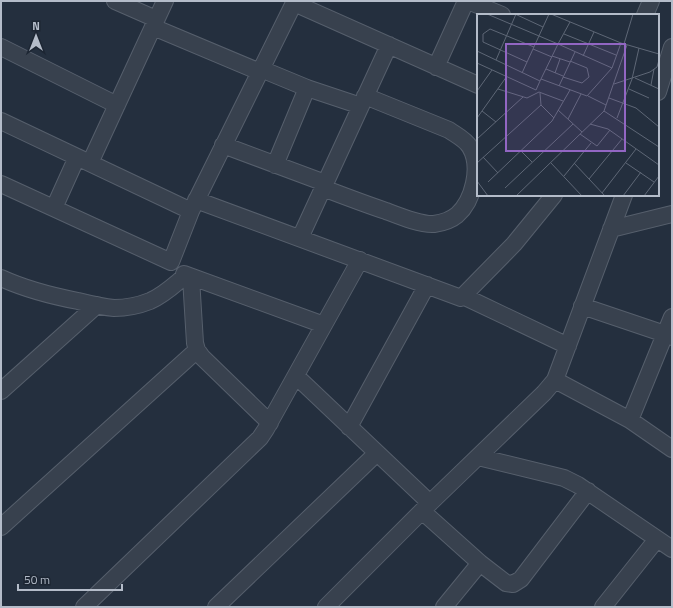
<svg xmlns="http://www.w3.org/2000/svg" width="673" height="608" font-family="'Titillium Web',sans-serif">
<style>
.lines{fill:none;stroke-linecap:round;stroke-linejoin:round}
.minor-casing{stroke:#565f6c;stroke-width:18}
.minor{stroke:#38414e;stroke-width:16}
.inset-road{fill:none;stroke:#5e6776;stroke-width:1}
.view{fill:#9266c3;fill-opacity:0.15;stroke:#9266c3;stroke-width:2}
.inset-edge{fill:none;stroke:#b4bcc9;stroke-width:2}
</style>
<rect width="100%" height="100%" fill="#242f3e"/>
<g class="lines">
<defs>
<path id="minor" d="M115 1 156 19
M468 1 502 15
M645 15 651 1
M153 27 260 72
M1 47 117 105
M436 67 466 1
M261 69 307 88 361 106
M658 92 672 47
M1 121 191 211 294 3 478 85
M223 145 325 183
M90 163 165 1
M275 165 307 88
M1 184 171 262 191 211
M323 188C344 196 365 204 386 211 399 216 421 225 434 224 441 223 451 220 457 215 473 201 482 167 470 147 465 139 456 135 449 130L365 96
M196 200 461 298 514 244 554 195
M54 208 77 157
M611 229 672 214
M300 238 389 45
M184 274 324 325
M1 278C25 289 52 296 78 301 90 304 102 307 114 308 125 308 140 305 150 301 164 295 174 285 185 276
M191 278 195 343 197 350 202 357 270 423
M463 296 568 346
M582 306 665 334 672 337
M296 376 430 503
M555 380 630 420 672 449
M1 391 97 305
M630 420 672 317
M349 427 427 285
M478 457 552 475 564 478 578 485 672 549
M422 511 480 563 506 583 513 584 521 579 588 491
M1 527 197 350
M84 607 260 438 266 429 360 260
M216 607 377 453
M326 607 430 503 544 393 555 380 624 195
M444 607 480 563
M603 607 657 539"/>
</defs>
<use href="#minor" class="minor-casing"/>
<use href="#minor" class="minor"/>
</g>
<g transform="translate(477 14)">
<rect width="182" height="182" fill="#242f3e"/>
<path class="inset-road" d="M10 0 81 30 93 8M38 0 66 13M74 0 144 29 182 40M87 20 139 41M147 30 156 0M56 35 75 43M0 37 63 67 81 30 135 54 144 29M75 42 93 48M106 42 117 18M19 46 39 0M50 48 6 28V20L13 15 57 33M0 49 59 76 63 67M69 55 86 62M45 59 72 0M78 59 83 45M86 63 105 69 112 63 110 54 93 47M158 64 182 75M64 65 110 82 135 54M137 70 173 58 180 53 182 46M174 71 177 55M82 72 98 38M21 75 50 84 62 78M152 75 172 84M0 77 15 56M62 78 86 87M63 79 64 91 77 104M111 82 129 91M132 84 159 94 182 113M81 96 105 118M5 97 19 108M127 97 182 133M0 104 30 62M140 104 155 65 162 34M91 105 104 80M113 110 131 115 182 151M103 120 120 132 133 116M0 125 46 83M44 137 55 148M6 143 21 159M0 149 64 91M74 149 105 182M97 149 128 182M149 149 177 168M87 162 114 129M112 165 145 125M0 167 11 182M11 168 75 107 93 76M28 174 96 110M125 179 159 135M39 182 127 97 150 31M146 182 164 158M167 182 182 162"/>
<path class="view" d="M29 30H148V137H29Z"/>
<rect width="182" height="182" class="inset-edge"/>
</g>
<rect width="673" height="608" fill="none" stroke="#b4bcc9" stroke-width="4"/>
<g transform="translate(36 36)" stroke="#1d2633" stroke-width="3" paint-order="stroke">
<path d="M0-3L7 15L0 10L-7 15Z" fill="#b4bcc9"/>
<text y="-6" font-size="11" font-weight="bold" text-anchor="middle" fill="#b4bcc9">N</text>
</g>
<path d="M18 584v6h104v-6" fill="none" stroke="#b4bcc9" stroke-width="2"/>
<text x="24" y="584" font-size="12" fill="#b4bcc9" stroke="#1d2633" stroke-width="3" paint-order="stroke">50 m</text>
</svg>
